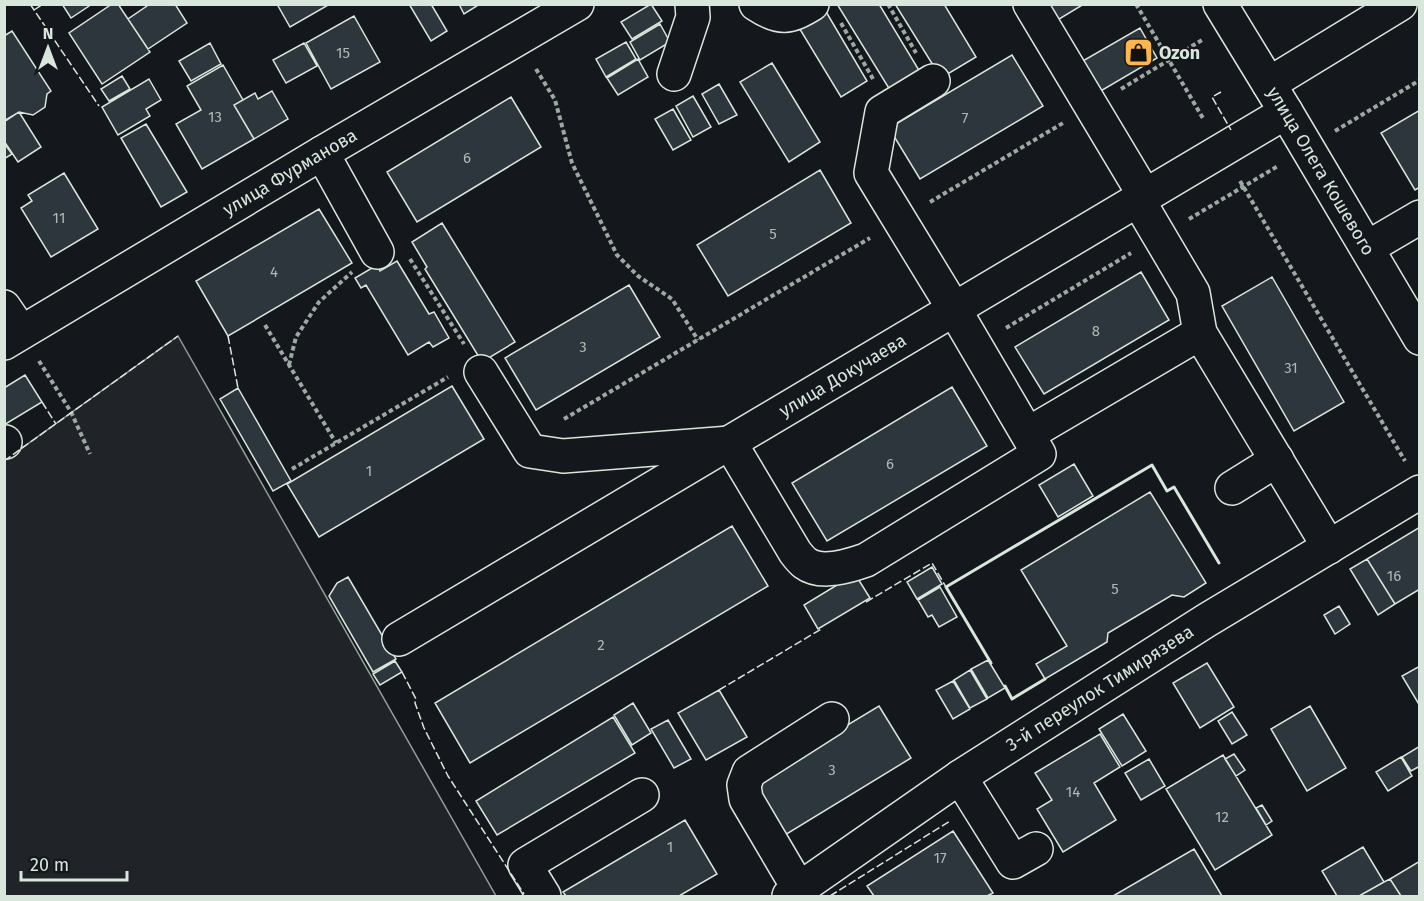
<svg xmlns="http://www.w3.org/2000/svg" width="1424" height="901" font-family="'Fira Sans',sans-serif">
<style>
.green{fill:#202428;stroke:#939e99;stroke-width:1.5}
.building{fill:#2c363c;stroke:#d8e6dc;stroke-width:1.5}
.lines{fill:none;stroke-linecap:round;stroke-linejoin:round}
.minor-casing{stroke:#d8e6dc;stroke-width:36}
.path{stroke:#9da8a2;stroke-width:4;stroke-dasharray:4.5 3;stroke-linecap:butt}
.minor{stroke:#14181c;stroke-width:33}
.fence{stroke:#d8e6dc;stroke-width:1.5;stroke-dasharray:8 3;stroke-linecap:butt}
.wall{stroke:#d8e6dc;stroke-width:3}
.labels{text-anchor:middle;stroke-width:4.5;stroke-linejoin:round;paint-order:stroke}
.number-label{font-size:15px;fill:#adbab4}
.poi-label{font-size:18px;font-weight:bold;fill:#d8e6dc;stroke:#14181c;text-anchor:start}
.street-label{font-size:18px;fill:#d8e6dc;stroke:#14181c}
</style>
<rect width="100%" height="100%" fill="#14181c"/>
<path class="green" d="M178 336 496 896H5L4 461Z"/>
<path class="building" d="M62 4H88L89 6 71 18Z
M112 4H118L150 52 102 84 69 33Z
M150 4H175L187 23 148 49 128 19Z
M277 4H330L290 27Z
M409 4H431L447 31 431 41Z
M459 4H480L464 14Z
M651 4 662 21 632 39 621 22Z
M837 4H879L920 72 890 90Z
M895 4H944L976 57 941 78Z
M1039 4H1084L1051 24Z
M825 10 867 81 841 97 798 26Z
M354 16 380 62 331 89 306 43Z
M660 24 670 42 640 60 630 42Z
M1140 28 1157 58 1099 92 1081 62Z
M12 31 51 91 47 94 45 107 33 115 19 112 4 121V36Z
M626 42 636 59 606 77 596 59Z
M210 43 221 64 191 81 179 61Z
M304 43 317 66 286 83 273 60Z
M1012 55 1043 106 920 179 889 128Z
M638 59 648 77 618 95 607 78Z
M772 63 820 142 789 162 740 82Z
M223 65 243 100 234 105 254 139 202 169 176 124 201 110 187 86Z
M122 76 130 89 109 101 101 89Z
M149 79 161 100 146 109 150 116 118 135 102 107Z
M719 84 737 115 719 124 702 94Z
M272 91 288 119 254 139 234 105 255 93 258 99Z
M693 96 711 127 693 137 676 106Z
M511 97 541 147 417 222 387 172Z
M673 109 691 140 673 150 655 119Z
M1420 110V187L1415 190 1381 133Z
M19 112 41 147 18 162 4 141V122Z
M146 124 187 192 161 207 121 138Z
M4 143 12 154 4 159Z
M820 170 851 223 728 296 697 245Z
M64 173 98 229 51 257 21 208 32 201 28 195Z
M319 209 352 263 228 336 196 281Z
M442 223 515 342 482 362 425 269 427 267 412 242Z
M397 261 429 314 434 312 449 338 433 347 429 342 408 355 366 285 361 288 355 278 377 265 380 271Z
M1141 272 1169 320 1044 394 1015 347Z
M1272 277 1344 402 1294 431 1222 306Z
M629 285 660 337 536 410 505 358Z
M25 375 42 402 4 425V388Z
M452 386 484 439 319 537 287 484Z
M952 387 987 446 827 541 792 483Z
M238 388 291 481 273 491 220 399Z
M1074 464 1093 496 1058 517 1039 485Z
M1150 492 1206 583 1184 597 1172 595 1108 633 1107 642 1045 679 1036 664 1067 646 1021 570Z
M732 526 768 586 470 763 435 703Z
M1420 527V589L1395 604 1367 559Z
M1367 559 1395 604 1378 615 1350 569Z
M932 567 942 584 917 599 907 582Z
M855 574 870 598 818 629 804 605Z
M348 577 396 659 373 672 329 596 337 583Z
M940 587 957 617 939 627 932 615 928 617 918 600Z
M1339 606 1350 624 1335 634 1324 615Z
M988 660 1005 688 988 698 971 669Z
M395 661 402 672 380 685 373 674Z
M1207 663 1234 707 1200 728 1173 683Z
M1420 666V706L1402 676Z
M970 670 987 699 970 708 954 680Z
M953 681 970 709 953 719 936 690Z
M719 690 747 737 706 760 678 713Z
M633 703 651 733 632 745 614 715Z
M879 706 911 758 785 835 753 782Z
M1310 706 1346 768 1307 791 1271 729Z
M1232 712 1247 735 1232 744 1218 721Z
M1123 714 1146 751 1122 766 1099 729Z
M613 717 635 753 497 835 476 801Z
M668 720 691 759 674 768 651 729Z
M1100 734 1120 767 1094 783 1116 820 1063 852 1037 809 1052 800 1035 773Z
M1420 746V766L1411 771 1402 757Z
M1234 754 1245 770 1236 776 1225 759Z
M1223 755 1272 835 1215 870 1166 789Z
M1401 757 1412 776 1388 791 1376 772Z
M1149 759 1165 786 1141 800 1125 773Z
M1262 805 1272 821 1266 825 1256 808Z
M685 820 717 874 679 896H566L563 892Z
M953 831 993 893 987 896H874L867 886Z
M1363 847 1384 882 1359 896H1337L1322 871Z
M1194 849 1222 896H1113Z
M1420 861V896H1401L1390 879Z
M1390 879 1401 896H1359L1384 882Z"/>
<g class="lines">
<defs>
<g id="minor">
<path d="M756 4C780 20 789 18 812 4"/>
<path d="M1030 4 1145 196"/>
<path id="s1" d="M1220 4 1286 112 1420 338"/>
<path d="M674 74 693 17 692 4"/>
<path d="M1269 84 1400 4"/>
<path d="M322 153 377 252"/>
<path d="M1138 200 1193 293 1200 333 1329 547"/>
<path d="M1367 248 1420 217"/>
<path d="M4 307 21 332"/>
<path id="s2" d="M4 343 322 153 577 4"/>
<path d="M481 372 530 451 563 456 730 443 795 552C798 556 801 560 805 563 821 575 849 566 866 560L1039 454 954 309 871 173 882 112 933 81"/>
<path d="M1028 434 1200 333"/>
<path d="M4 442H5"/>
<path d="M1232 488 1277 460"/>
<path id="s3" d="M399 639 1286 112"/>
<path d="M960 777 1013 862 1036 849"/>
<path d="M799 889 746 799 744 785 749 772 832 719"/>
<path d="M544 896 525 865 642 795"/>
<path id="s4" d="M789 896 960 777 1207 620 1420 492"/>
</g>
</defs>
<use href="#minor" class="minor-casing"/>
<path class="path" d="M888 4 916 53
M1136 4 1204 120
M841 23 873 79
M536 69 555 100 572 163 617 255 638 276 672 299 698 340
M1121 89 1202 40
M1335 131 1420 80
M1240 181 1405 461
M930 202 1063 123
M1189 219 1278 166
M410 259 464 344
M265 325 336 443
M1006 328 1131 253
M39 361 71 412 90 454
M289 365 296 337 319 302 352 272
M564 419 870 238
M292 469 448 377"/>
<use href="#minor" class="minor"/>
<path class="fence" d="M30 4 99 106
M34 10 43 4
M1221 92 1212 97 1231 130
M228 336 238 388
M42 402 56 424
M4 461 178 336
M866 602 932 563 946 587
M402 672 416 699 415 703 424 728 448 776 524 894
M719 690 823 628
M830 896 950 821"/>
<path class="wall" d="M991 663 946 587 1152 465 1167 491 1174 487 1219 563
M1005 686 1012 699 1045 679"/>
</g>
<defs>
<symbol id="shop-square" viewBox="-11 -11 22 22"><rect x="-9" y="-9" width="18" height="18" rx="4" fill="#ffb74d" stroke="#14181c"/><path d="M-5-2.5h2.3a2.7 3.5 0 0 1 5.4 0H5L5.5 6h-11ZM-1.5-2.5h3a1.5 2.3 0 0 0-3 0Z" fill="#111"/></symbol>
</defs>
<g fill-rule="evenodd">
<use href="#shop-square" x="1122" y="36" width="33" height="33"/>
</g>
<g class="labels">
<g class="number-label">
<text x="343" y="58">15</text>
<text x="215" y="122">13</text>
<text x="965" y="123">7</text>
<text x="467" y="163">6</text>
<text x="59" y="223">11</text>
<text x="773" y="239">5</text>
<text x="274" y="277">4</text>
<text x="1096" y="336">8</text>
<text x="583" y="352">3</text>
<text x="1291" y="373">31</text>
<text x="890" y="469">6</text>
<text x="369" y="476">1</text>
<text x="1394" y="581">16</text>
<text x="1115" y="594">5</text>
<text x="601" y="650">2</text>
<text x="832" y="775">3</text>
<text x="1073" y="797">14</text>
<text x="1222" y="822">12</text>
<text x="670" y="852">1</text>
<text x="940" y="863">17</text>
</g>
<g class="poi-label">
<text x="1159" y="59">Ozon</text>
</g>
<g class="street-label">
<text dy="6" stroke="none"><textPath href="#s1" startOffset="195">улица Олега Кошевого</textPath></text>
<text dy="6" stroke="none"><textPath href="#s2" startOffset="333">улица Фурманова</textPath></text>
<text dy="6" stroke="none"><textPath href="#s3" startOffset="516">улица Докучаева</textPath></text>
<text dy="6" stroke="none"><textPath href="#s4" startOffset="374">3-й переулок Тимирязева</textPath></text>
</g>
</g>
<rect width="1424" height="901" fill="none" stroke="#d8e6dc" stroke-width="12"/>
<g transform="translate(48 48)" stroke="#14181c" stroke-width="4.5" paint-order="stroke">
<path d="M0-4.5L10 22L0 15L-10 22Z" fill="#d8e6dc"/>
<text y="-9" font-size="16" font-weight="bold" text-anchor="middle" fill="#d8e6dc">N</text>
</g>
<path d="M21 871v9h106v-9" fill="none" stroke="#d8e6dc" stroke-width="3"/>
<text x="30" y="871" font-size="18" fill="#d8e6dc" stroke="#14181c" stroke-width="4.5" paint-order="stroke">20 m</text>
</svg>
